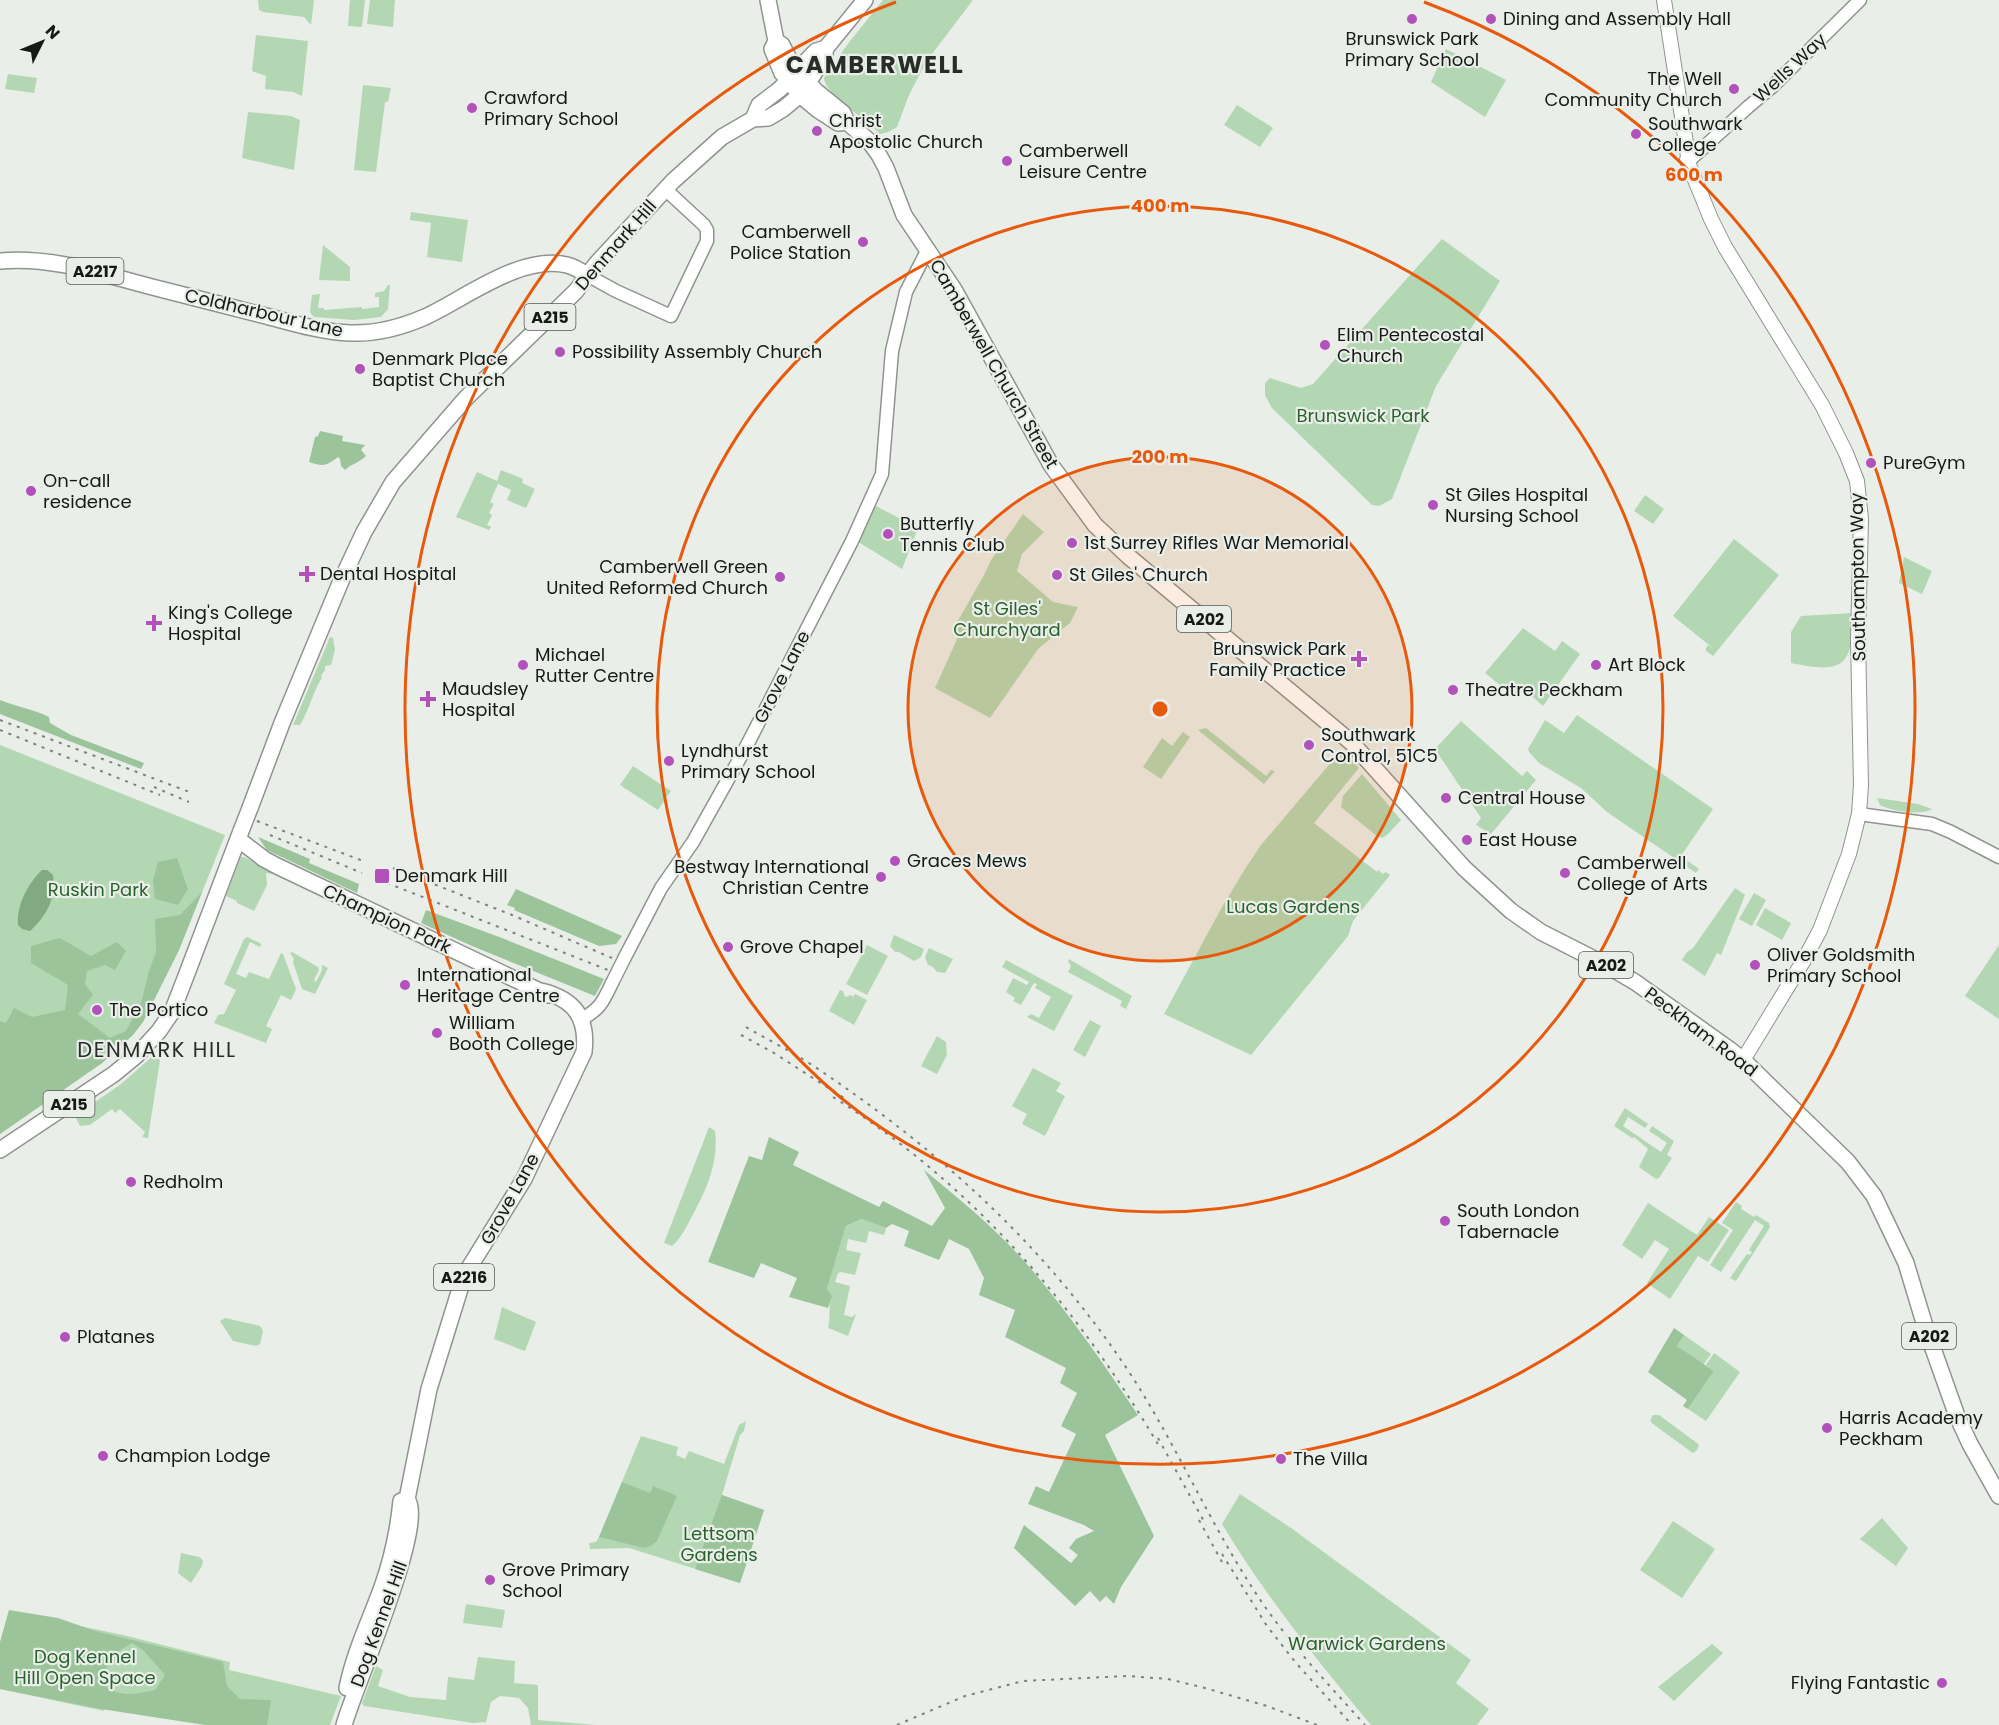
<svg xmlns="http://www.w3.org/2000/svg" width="1999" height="1725" font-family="Poppins,sans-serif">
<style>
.green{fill:#b3d7b2}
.forest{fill:#9cc49b;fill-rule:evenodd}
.water{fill:#82aa82}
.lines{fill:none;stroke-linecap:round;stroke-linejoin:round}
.tertiary-casing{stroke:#8f948f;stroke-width:15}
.secondary-casing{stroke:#8f948f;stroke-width:16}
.primary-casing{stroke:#8f948f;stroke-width:18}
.trunk-casing{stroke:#8f948f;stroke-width:18}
.tertiary{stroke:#fff;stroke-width:12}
.secondary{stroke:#fff;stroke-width:14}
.primary{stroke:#fff;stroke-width:15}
.trunk{stroke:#fff;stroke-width:15}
.rail{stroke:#7d817d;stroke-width:2;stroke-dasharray:3 6;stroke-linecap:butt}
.tertiary-bridge-casing{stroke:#8f948f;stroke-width:15;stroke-linecap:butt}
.primary-bridge-casing{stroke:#8f948f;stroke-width:18;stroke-linecap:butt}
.tertiary-bridge{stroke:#fff;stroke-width:12}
.primary-bridge{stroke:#fff;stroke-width:15}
.ring{fill:none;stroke:#e8590c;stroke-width:3}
.poi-dot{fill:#b151b9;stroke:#e9eee9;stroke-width:2}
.labels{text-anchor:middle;stroke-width:4.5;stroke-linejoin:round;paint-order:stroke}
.shield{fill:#e9eee9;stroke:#565956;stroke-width:1.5}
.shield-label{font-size:16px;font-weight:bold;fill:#171917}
.poi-label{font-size:18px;fill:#171917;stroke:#e9eee9;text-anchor:start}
.street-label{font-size:18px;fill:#171917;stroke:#e9eee9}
.park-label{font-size:18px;fill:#2a622d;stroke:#e9eee9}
.quarter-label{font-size:21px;letter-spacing:1.5px;fill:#292d29;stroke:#e9eee9}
.district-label{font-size:24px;font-weight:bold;letter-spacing:1.5px;fill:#292d29;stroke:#e9eee9}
.centre{fill:#e8590c;stroke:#e9eee9;stroke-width:3}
.ring-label{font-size:18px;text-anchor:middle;font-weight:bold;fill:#e8590c;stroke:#e9eee9;stroke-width:4.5;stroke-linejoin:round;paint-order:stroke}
</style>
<rect width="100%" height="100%" fill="#e9eee9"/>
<path class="green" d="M258 0H314L311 25 304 17 263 12 259 10Z
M350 0H365L362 27 348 26Z
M370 0H395L393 27 367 24Z
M883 0H973L926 62 909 95 897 127 888 132 880 134C867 119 825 95 824 78L847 45Z
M256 35 308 41 302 96 293 92 265 89 266 76 252 71Z
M1446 49 1506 80 1485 117 1431 82Z
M8 74 37 78 34 93 5 89Z
M363 85 391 88 388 102H385L376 172 354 170Z
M1237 105 1273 128 1260 147 1224 125Z
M248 112 291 116 300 120 294 170 242 158Z
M411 212 468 220 462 262 427 257 431 223 410 220Z
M1442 239 1500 281 1436 386 1392 499 1379 506 1372 505 1272 408 1265 395V383L1270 378 1301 388 1313 384Z
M323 245 350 267V281L319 280Z
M388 285H390L388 309 381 317 354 320 314 317 310 312 312 295 320 294 318 308H324V310L362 307V309L379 307V297H375V293L384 291Z
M501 470 523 479 522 483 535 489 526 508 507 500 511 490 498 484 490 502 494 504 489 513 492 515 487 525 491 527 489 530 456 517 477 472 497 481Z
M1645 495 1664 509 1653 524 1634 511Z
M874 505 918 528 902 569 857 541Z
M1023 514 1044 532 1022 554 1017 571 1053 602 1078 607 1070 623 1038 649 990 718 935 688 958 637 957 628 955 626 984 575 991 560Z
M1734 539 1779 575 1713 656 1705 650 1708 645 1714 649 1673 616Z
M1904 557 1932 571 1922 594 1899 583Z
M1853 613C1853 667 1843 674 1791 663V632L1801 616Z
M1523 628 1555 651 1562 641 1580 654 1543 706 1521 687 1513 696 1485 673Z
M330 637 333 638 335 650 331 665 325 666V670L321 676 322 678C313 691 311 706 300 725H293Z
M1577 715 1713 809 1681 856 1699 869 1696 873 1607 812 1581 788 1539 763 1529 752 1528 749 1545 720 1564 733Z
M1461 721 1522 776 1527 771 1536 780 1491 834 1476 825 1481 818 1435 749Z
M1206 728 1266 776 1271 770 1275 771 1264 784 1198 730Z
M1183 732 1190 737 1161 779 1143 767 1162 738 1172 746Z
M0 745 225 835 179 950 143 1022 122 1046 102 1063 0 1134Z
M1339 753 1349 756 1359 768 1314 823 1377 872 1378 870 1383 874 1386 872 1390 875 1353 921 1348 936 1251 1055 1164 1014 1222 907 1245 869 1261 845Z
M633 766 671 791 658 810 620 785Z
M1362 774 1401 820 1387 835 1382 838 1377 836 1341 807 1343 796Z
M1877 798 1918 804 1932 809C1923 816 1890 811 1880 805Z
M241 857H244L273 872 272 874 266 873 267 885 254 911 237 903V901L226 896Z
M1735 888 1745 895 1721 955 1717 953 1705 976 1682 960 1687 952 1693 948Z
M1754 893 1766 900 1752 926 1739 919Z
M1765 908 1791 923 1782 940 1756 925Z
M894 935 924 949 921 957 914 961 899 952H895L890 946Z
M247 937 260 943 261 945 260 947 250 942 236 974 246 978 249 972 269 979 281 953 283 954 296 989 291 1000 281 995 266 1026 272 1029 266 1043 214 1023 218 1015 224 1014 236 990 224 984 244 939Z
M867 945 888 956 867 995 846 984Z
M1999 945V1019L1965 996Z
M929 948 953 959 945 973 937 972 933 967 928 965 925 957Z
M292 952 318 967 319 970 314 980 316 982 322 970V965L328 968 315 994 302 989 293 962 294 959 290 953Z
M1069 959 1132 996 1126 1009 1120 1006 1122 1001 1068 972 1071 966 1068 961Z
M1006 960 1073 996 1054 1031 1027 1017 1031 1014 1039 1018 1051 997 1035 988 1037 984 1034 983 1021 1005 1013 1001 1015 998 1006 992 1013 978 1027 985 1029 982 1002 967Z
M840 990 843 991 845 997 851 995 853 997 855 994 867 1000 854 1025 829 1011Z
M1090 1020 1101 1026 1085 1057 1073 1050Z
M937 1036 946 1042 947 1055 937 1074 921 1066Z
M154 1055 160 1060 148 1138 142 1137 145 1132 120 1109 115 1113 112 1109 90 1125 80 1126 75 1116 121 1084Z
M1033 1068 1061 1083 1056 1091 1065 1096 1045 1136 1022 1124 1027 1114 1012 1106Z
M1625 1108 1648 1124 1645 1128 1628 1117 1623 1126 1661 1152 1667 1143 1649 1131 1652 1126 1674 1141 1667 1155 1672 1158 1659 1178 1656 1179 1639 1167 1648 1149 1634 1137 1632 1138 1614 1126Z
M709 1127 715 1131C719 1163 706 1191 691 1218 686 1228 681 1238 672 1246L664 1243Z
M1736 1202 1742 1206 1741 1209 1754 1217 1756 1215 1769 1223 1770 1227 1736 1281 1730 1278 1747 1254 1750 1255 1752 1252 1749 1250 1764 1226 1755 1220 1721 1272 1710 1265 1733 1230 1722 1223Z
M1648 1203 1697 1235 1709 1217 1729 1230 1708 1262 1698 1256 1670 1299 1647 1283 1669 1249 1655 1240 1642 1259 1622 1245Z
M863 1219 886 1228 884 1235 869 1231 866 1243 848 1239 846 1250 861 1253 855 1275 841 1272 838 1273 835 1282 850 1286 844 1315 852 1317 856 1314 848 1336 828 1328C831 1316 828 1308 831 1296L827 1289 846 1226Z
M502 1307 536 1322 525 1351 494 1339Z
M225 1318 260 1326 263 1331 260 1344 256 1346 233 1341 220 1321Z
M1684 1335 1711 1354 1703 1365 1677 1346Z
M1714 1353 1740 1372 1706 1421 1688 1409 1714 1371 1706 1365Z
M1653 1415H1659L1697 1443 1699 1445 1697 1450 1693 1453 1690 1451 1653 1424 1650 1421Z
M746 1421 744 1431 740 1435 722 1495 764 1510 740 1583 629 1548 590 1549 589 1543 596 1542 599 1537 641 1436 678 1447 676 1455 685 1459 689 1451 724 1464 739 1425Z
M1240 1494 1291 1528 1471 1660 1456 1683 1489 1709 1477 1725H1371C1317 1661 1265 1595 1222 1524Z
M1882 1518 1908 1548 1896 1566 1860 1539Z
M1673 1521 1715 1549 1682 1598 1640 1570Z
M181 1553 199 1557 203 1560 202 1566 191 1583 178 1573Z
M466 1604 505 1610 502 1628 463 1623Z
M9 1611 123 1635 230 1662 229 1670 341 1696 330 1725H208L106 1703 104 1711 0 1689V1644Z
M1712 1644 1723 1653 1674 1701 1658 1687Z
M478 1657 515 1661 514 1683 538 1685V1720L596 1725H531L528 1708 519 1698 500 1696 491 1702 486 1722 473 1723 364 1706 362 1703 376 1666 383 1670 378 1686 410 1697 446 1700 448 1677 474 1680Z"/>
<path class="forest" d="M320 431 343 436 342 441 365 445 361 450 366 456C359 463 351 464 345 470L341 466 340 459 338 457C326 466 324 467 309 462L315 437 318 436Z
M0 700C15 706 36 710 49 717L50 723 71 735 144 763 141 769 0 714Z
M258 837 310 859 309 863 359 884 357 893 267 850Z
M177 858 188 889 178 905 155 899 153 880 158 862Z
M516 889 622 936 616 944 599 946 514 910 515 908 507 905Z
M202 892 179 950 143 1022 133 1035 102 1063 0 1134V1021L6 1023 14 1008 32 1017 65 1010 68 985 31 963V946L60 938 91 956 117 942 126 951 115 970 105 965 87 971 85 984 93 995 78 1014 110 1038 126 1031 141 1003 149 971 156 952 155 919 180 915Z
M426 910 502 938 604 979 595 996 472 946 421 923Z
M769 1137 799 1152 793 1165 879 1207 883 1201 932 1226 945 1208 924 1170C961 1200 1002 1234 1032 1270 1071 1316 1105 1366 1138 1415L1105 1435 1154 1536 1121 1587 1114 1604 1106 1596 1100 1602 1090 1591 1075 1606 1014 1548 1024 1525 1071 1563 1078 1555 1069 1548 1076 1539 1094 1531 1084 1525 1028 1504 1036 1486 1049 1492 1076 1434 1061 1426 1077 1393 1060 1383 1066 1368 1005 1337 1015 1310 979 1295 984 1278 969 1249 949 1239 939 1260 904 1246 909 1231 892 1224 886 1228 862 1219 846 1226 827 1289 832 1296 828 1308 789 1297 797 1278 761 1263 754 1278 708 1262 749 1156 762 1160Z
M1674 1328 1684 1335 1677 1346 1714 1371 1688 1409 1683 1406 1687 1400 1648 1372Z
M622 1482 650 1493 653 1486 677 1496 657 1541 651 1546 644 1548 599 1537Z
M722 1495 764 1510 740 1583 695 1569Z
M9 1610 58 1618 95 1631 223 1662 227 1686 240 1699 271 1700 267 1725H205L101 1709 0 1689V1642ZM132 1643 143 1650 165 1675 155 1690C136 1694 122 1698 105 1686 105 1661 110 1655 132 1643Z"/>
<path class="water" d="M42 870H47L53 875C57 898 46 916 30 931L22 929 18 925C16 906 28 883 42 870Z"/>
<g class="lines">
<defs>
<path id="tertiary" d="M1692 158 1748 107 1773 86 1860 0
M587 275 616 291 671 316 707 241V230L704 225 665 189
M1859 814 1932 824 1951 832 1999 857
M625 957 661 888 693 842 745 749 852 541 882 474 892 351 906 292 928 249
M582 1019C600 1009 603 1002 612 983"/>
<path id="secondary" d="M1664 0 1688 156 1687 160 1711 219 1725 247 1822 405 1846 453 1857 481 1861 519 1858 640 1861 785 1859 814 1849 854 1820 930 1804 960 1743 1060"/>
<path id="primary" d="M753 119 759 105 780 89 816 51 826 48
M0 261C56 256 107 276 160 289 195 298 231 307 266 316 293 323 322 332 350 333 376 334 402 327 425 317 466 298 521 254 567 265 575 267 581 271 587 275
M250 808 282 723 341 581 364 532 393 482 466 398 576 291 596 264 673 181 722 137 753 119 768 118 783 109 800 95 824 58 826 48 865 0
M238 839 264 859 277 866 548 995
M0 1150 114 1074 137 1055 159 1031 172 1012 186 976 241 831
M347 1688C354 1653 370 1620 382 1587 392 1559 398 1531 401 1501L407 1499
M344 1725C354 1688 427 1524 407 1499L429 1389 464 1276 524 1179 584 1052C588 1017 574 999 541 991"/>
<path id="trunk" d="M768 0 776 41 772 49 782 73 800 95 818 110 838 123 847 122
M776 41 782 45 793 67 816 91 843 113 847 122
M847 122 869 141 879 155 886 168 904 215 955 291 1051 465 1095 525 1128 556 1352 743 1464 868 1511 911 1541 932 1606 965 1635 982 1729 1049 1743 1060 1848 1162 1874 1196 1906 1263 1925 1326 1957 1416 1970 1444 1999 1496"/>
</defs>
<use href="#tertiary" class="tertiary-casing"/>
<use href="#secondary" class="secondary-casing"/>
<use href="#primary" class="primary-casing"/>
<use href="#trunk" class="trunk-casing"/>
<use href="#tertiary" class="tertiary"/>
<use href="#secondary" class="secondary"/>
<use href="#primary" class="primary"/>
<use href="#trunk" class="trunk"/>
<path class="rail" d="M0 720 192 793
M0 730 160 795
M154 787 189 802
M257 821 366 862
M270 835 362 873
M393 868 512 915 612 958
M387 883 608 970
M746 1027C768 1040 791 1051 812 1065 940 1150 1049 1249 1133 1378 1179 1450 1213 1530 1261 1601 1291 1645 1329 1685 1365 1725
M741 1035 774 1053 844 1098
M833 1097C973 1185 1076 1305 1159 1446
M1158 1438 1206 1525
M1199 1520 1222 1562
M1222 1554 1267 1626 1296 1663 1352 1725
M897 1725 965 1696 1023 1681 1127 1676 1168 1679 1205 1688 1267 1706 1317 1725"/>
<defs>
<path id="tertiary-bridge" d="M612 983 625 957"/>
<path id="primary-bridge" d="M241 831 250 808"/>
</defs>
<use href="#tertiary-bridge" class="tertiary-bridge-casing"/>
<use href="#primary-bridge" class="primary-bridge-casing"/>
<use href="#tertiary-bridge" class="tertiary-bridge"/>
<use href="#primary-bridge" class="primary-bridge"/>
</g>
<circle cx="1160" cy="709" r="252" fill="#e8590c" fill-opacity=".12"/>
<g class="ring">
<circle cx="1160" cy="709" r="252"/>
<circle cx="1160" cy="709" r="503"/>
<path d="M1424 2A755 755 0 1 1 896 2"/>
</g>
<g class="poi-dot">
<circle cx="1412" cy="19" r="6"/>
<circle cx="1491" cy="19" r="6"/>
<circle cx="1734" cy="89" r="6"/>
<circle cx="472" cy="108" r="6"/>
<circle cx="817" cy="131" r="6"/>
<circle cx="1636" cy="134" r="6"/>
<circle cx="1007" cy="161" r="6"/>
<circle cx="863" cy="242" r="6"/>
<circle cx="1325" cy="345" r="6"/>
<circle cx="560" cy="352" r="6"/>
<circle cx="360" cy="369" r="6"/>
<circle cx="1871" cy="463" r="6"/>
<circle cx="31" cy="491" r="6"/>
<circle cx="1433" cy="505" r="6"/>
<circle cx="888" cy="534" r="6"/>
<circle cx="1072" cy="543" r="6"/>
<path d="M304 565h6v6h6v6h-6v6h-6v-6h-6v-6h6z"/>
<circle cx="1057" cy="575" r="6"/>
<circle cx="780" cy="577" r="6"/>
<path d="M151 614h6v6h6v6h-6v6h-6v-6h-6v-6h6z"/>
<path d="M1356 650h6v6h6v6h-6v6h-6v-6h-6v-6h6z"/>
<circle cx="523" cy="665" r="6"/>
<circle cx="1596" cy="665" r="6"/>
<circle cx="1453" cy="690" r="6"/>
<path d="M425 690h6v6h6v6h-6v6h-6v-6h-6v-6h6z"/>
<circle cx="1309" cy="745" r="6"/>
<circle cx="669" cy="761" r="6"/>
<circle cx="1446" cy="798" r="6"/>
<circle cx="1467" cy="840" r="6"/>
<circle cx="895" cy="861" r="6"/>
<circle cx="1565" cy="873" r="6"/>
<rect x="374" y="868" width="16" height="16" rx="3"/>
<circle cx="881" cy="877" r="6"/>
<circle cx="728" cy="947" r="6"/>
<circle cx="1755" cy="965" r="6"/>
<circle cx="405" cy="985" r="6"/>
<circle cx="97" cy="1010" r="6"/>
<circle cx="437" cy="1033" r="6"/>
<circle cx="131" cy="1182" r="6"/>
<circle cx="1445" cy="1221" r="6"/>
<circle cx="65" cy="1337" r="6"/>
<circle cx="1827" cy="1428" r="6"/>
<circle cx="103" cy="1456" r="6"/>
<circle cx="1281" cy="1459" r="6"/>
<circle cx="490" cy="1580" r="6"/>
<circle cx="1942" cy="1683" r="6"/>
</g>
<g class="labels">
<g class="shield">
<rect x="66.5" y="258" width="57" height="26" rx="4.5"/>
<rect x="524.5" y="304" width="51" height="26" rx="4.5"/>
<rect x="1177" y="606" width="54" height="26" rx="4.5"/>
<rect x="1579" y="952" width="54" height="26" rx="4.5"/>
<rect x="43.5" y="1091" width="51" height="26" rx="4.5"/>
<rect x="434" y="1264" width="60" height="26" rx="4.5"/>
<rect x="1902" y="1323" width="54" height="26" rx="4.5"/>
</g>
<g class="shield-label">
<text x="95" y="277">A2217</text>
<text x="550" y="323">A215</text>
<text x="1204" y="625">A202</text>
<text x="1606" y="971">A202</text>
<text x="69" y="1110">A215</text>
<text x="464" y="1283">A2216</text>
<text x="1929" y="1342">A202</text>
</g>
<g class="poi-label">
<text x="1503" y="25">Dining and Assembly Hall</text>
<text x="1412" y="45" text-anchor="middle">Brunswick Park<tspan x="1412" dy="21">Primary School</tspan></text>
<text x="1722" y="85" text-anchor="end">The Well<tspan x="1722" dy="21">Community Church</tspan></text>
<text x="484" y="104">Crawford<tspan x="484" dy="21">Primary School</tspan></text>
<text x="829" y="127">Christ<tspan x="829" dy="21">Apostolic Church</tspan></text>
<text x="1648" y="130">Southwark<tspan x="1648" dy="21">College</tspan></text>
<text x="1019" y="157">Camberwell<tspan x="1019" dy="21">Leisure Centre</tspan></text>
<text x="851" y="238" text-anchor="end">Camberwell<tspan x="851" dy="21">Police Station</tspan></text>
<text x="1337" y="341">Elim Pentecostal<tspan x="1337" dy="21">Church</tspan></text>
<text x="572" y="358">Possibility Assembly Church</text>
<text x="372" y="365">Denmark Place<tspan x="372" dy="21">Baptist Church</tspan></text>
<text x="1883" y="469">PureGym</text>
<text x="43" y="487">On-call<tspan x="43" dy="21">residence</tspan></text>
<text x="1445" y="501">St Giles Hospital<tspan x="1445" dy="21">Nursing School</tspan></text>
<text x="900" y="530">Butterfly<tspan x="900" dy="21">Tennis Club</tspan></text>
<text x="1084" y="549">1st Surrey Rifles War Memorial</text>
<text x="768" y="573" text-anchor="end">Camberwell Green<tspan x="768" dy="21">United Reformed Church</tspan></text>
<text x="320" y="580">Dental Hospital</text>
<text x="1069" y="581">St Giles' Church</text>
<text x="168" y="619">King's College<tspan x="168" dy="21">Hospital</tspan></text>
<text x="1346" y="655" text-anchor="end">Brunswick Park<tspan x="1346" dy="21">Family Practice</tspan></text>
<text x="535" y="661">Michael<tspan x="535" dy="21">Rutter Centre</tspan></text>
<text x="1608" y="671">Art Block</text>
<text x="442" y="695">Maudsley<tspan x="442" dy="21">Hospital</tspan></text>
<text x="1465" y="696">Theatre Peckham</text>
<text x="1321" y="741">Southwark<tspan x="1321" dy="21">Control, 51C5</tspan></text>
<text x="681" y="757">Lyndhurst<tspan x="681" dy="21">Primary School</tspan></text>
<text x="1458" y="804">Central House</text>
<text x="1479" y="846">East House</text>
<text x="907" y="867">Graces Mews</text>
<text x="1577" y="869">Camberwell<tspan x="1577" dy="21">College of Arts</tspan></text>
<text x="869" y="873" text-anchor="end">Bestway International<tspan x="869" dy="21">Christian Centre</tspan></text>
<text x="395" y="882">Denmark Hill</text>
<text x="740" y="953">Grove Chapel</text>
<text x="1767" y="961">Oliver Goldsmith<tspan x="1767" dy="21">Primary School</tspan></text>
<text x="417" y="981">International<tspan x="417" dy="21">Heritage Centre</tspan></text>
<text x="109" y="1016">The Portico</text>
<text x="449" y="1029">William<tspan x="449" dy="21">Booth College</tspan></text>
<text x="143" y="1188">Redholm</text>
<text x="1457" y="1217">South London<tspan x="1457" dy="21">Tabernacle</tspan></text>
<text x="77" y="1343">Platanes</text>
<text x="1839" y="1424">Harris Academy<tspan x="1839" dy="21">Peckham</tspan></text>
<text x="115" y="1462">Champion Lodge</text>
<text x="1293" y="1465">The Villa</text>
<text x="502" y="1576">Grove Primary<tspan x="502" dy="21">School</tspan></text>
<text x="1930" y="1689" text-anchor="end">Flying Fantastic</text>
</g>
<g class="street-label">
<text transform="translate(1790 68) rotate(-43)" y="6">Wells Way</text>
<text transform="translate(616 245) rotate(-49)" y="6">Denmark Hill</text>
<text transform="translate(264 313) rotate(13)" y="6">Coldharbour Lane</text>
<text transform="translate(994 364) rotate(60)" y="6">Camberwell Church Street</text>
<text transform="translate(1858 577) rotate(-91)" y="6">Southampton Way</text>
<text transform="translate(782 677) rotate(-63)" y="6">Grove Lane</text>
<text transform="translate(387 919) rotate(25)" y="6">Champion Park</text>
<text transform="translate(1701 1032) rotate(37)" y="6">Peckham Road</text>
<text transform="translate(510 1199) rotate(-61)" y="6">Grove Lane</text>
<text transform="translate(379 1624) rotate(-70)" y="6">Dog Kennel Hill</text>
</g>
<g class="park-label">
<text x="1363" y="422">Brunswick Park</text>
<text x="1007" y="615">St Giles'<tspan x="1007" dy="21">Churchyard</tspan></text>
<text x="98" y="896">Ruskin Park</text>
<text x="1293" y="913">Lucas Gardens</text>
<text x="719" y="1540">Lettsom<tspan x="719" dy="21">Gardens</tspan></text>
<text x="1367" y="1650">Warwick Gardens</text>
<text x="85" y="1663">Dog Kennel<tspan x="85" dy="21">Hill Open Space</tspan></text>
</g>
<g class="quarter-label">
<text x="157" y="1057">DENMARK HILL</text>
</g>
<g class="district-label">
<text x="875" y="73">CAMBERWELL</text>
</g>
</g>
<circle cx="1160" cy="709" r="9" class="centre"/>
<g class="ring-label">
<text x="1694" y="181">600 m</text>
<text x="1160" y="212">400 m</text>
<text x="1160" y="463">200 m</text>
</g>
<g transform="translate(42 42) rotate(47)" stroke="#e9eee9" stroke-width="4.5" paint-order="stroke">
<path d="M0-4.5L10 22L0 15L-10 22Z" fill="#171917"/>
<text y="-9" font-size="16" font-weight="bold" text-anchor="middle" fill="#171917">N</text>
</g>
</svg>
